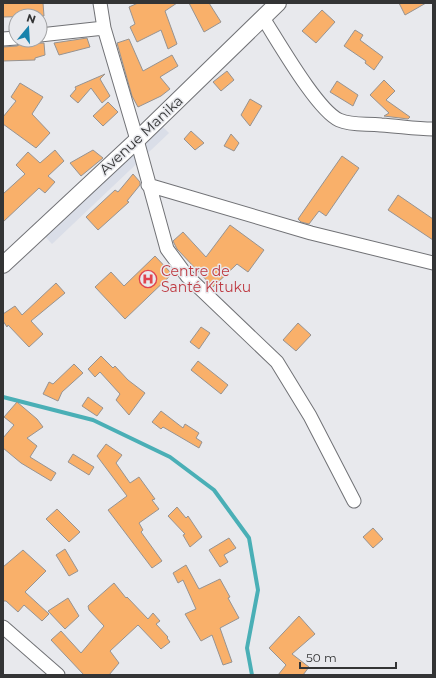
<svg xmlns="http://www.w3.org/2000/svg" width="436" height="678" font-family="Montserrat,sans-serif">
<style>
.built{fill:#dadee8}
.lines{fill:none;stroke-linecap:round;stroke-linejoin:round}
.stream{stroke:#4aafb6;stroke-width:4}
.building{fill:#f9b06a;stroke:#979391}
.minor-casing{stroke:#717276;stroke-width:15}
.tertiary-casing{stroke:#717276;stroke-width:18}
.minor{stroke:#fff;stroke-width:13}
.tertiary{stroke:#fff;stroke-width:16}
.labels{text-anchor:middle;stroke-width:3;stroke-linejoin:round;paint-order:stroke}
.street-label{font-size:14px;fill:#333435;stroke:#e8e9ed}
.health-label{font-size:14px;fill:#be3a42;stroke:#e8e9ed;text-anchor:start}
</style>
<rect width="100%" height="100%" fill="#e8e9ed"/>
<path class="built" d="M159 123 169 133 52 244 42 233Z"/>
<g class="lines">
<path class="stream" d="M3 397 93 420 170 457 214 490 249 538 258 590 247 648 252 675"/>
</g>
<path class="building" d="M3 3H43L44 16 3 17Z
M138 3H177L165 11 177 44 168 49 161 30 137 42 130 27 135 24 129 7Z
M189 3H209L221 22 204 32Z
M399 3H426L405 15Z
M322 10 335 22 316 43 302 31Z
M355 30 363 35 360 40 383 57 374 70 365 63 366 61 344 46Z
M87 38 90 47 59 55 54 43Z
M129 39 143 71 172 55 178 66 160 77 170 89 161 96 138 107 132 96 117 43Z
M44 43 45 55 35 58V60L3 61V47L17 46 21 44Z
M227 71 234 80 221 91 213 82Z
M105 74 100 79 110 96 102 103 91 88 78 103 70 96 76 89 75 87Z
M384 80 395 91 386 100 410 117 408 119 384 116 389 113 370 95Z
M337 81 358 95 353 106 330 92Z
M20 83 43 97 32 114 50 133 36 148 3 124V117L16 101 11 97Z
M250 99 262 106 250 126 241 115Z
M108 102 118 112 103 126 93 116Z
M191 131 204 143 195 150 184 139Z
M231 134 239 143 234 151 224 146Z
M55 150 64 161 48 176 55 182 45 193 39 188 3 222V194L25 174 16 165 28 152 40 163Z
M93 150 103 158 81 176 70 163Z
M342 156 359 168 326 216 319 211 309 224 301 222 298 219Z
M133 174 140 182V185L127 201 129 202 98 230 86 217 115 190 118 192Z
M398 195 433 219V240L388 210Z
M230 225 264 250 248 272 237 264 213 287 177 249 173 241 183 232 206 257Z
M155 256 172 274 125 319 95 287 111 272 124 286Z
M56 283 65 293 31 321 43 334 29 347 8 325 7 327 3 321V314L15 306 22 315Z
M298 323 311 335 296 351 283 340Z
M201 327 210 333 199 349 190 342Z
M101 356 113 368 115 366 128 380 145 393 129 415 116 400 120 394 100 372 95 377 88 369Z
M198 361 228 385 221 394 191 370Z
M74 364 83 373 62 392 58 401 43 394 49 382 53 384Z
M88 397 103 408 97 416 82 406Z
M17 402 37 419 43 427 27 438 37 446 30 457 56 473 51 481 21 463 3 448V438L14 425 4 417Z
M161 411 183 428 185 424 199 433 196 438 202 442 199 448 163 427 161 429 152 422Z
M106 444 122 455 116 463 130 483 139 477 155 499 152 500 159 509 139 523 143 530 141 532 162 561 152 568 108 510 127 496 97 456Z
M73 454 94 467 89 475 68 462Z
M177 507 186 518 188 516 202 537 190 547 183 535 185 534 168 516Z
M57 509 80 532 69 542 46 519Z
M373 528 383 539 373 548 363 537Z
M229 538 236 548 224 555 228 562 220 567 209 550Z
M65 549 78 571 69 576 56 555Z
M23 550 46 571 25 592 49 614 42 621 24 605 18 612 6 601H3V567Z
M186 565 199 589 220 579 230 597 228 598 239 618 220 628 232 662 223 665 212 635 201 641 185 614 196 609 183 580 178 583 173 573Z
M114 583 126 598 127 597 148 619 153 613 160 621 156 624 168 637 167 638 170 642 161 649 138 625 110 651 119 663 109 675H84L51 640 61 631 81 653 104 626 89 610 88 606Z
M68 598 79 616 65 629 48 611Z
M299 616 315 634 292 654 309 667 303 675H278L286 665 269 648Z"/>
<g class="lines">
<defs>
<path id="minor" d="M100 3 104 28 137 140 167 249 187 276 277 362 310 416 354 501
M263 18C278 41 317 110 339 120 353 126 367 123 381 125 399 126 415 129 433 129
M40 35 104 28
M3 39 16 38
M148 185 311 233 433 263
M3 627 58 675"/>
<path id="tertiary" d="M3 265 137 140 278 3"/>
</defs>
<use href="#minor" class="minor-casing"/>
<use href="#tertiary" class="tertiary-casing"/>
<use href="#minor" class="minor"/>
<use href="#tertiary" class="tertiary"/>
</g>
<defs>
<symbol id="hospital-ring" viewBox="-11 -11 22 22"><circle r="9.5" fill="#e8e9ed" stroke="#e0444e" stroke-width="1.5"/><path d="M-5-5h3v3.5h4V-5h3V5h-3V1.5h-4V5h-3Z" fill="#e0444e"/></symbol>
</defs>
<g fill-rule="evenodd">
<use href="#hospital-ring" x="138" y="269" width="20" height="20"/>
</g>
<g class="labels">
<g class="street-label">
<text transform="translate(141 135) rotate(-43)" y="5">Avenue Manika</text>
</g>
<g class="health-label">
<text x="161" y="276">Centre de<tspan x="161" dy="16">Santé Kituku</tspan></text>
</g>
</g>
<rect width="436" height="678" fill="none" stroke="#333435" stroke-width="8"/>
<g transform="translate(28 28) rotate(18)"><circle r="19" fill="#e8e9ed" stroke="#a0a1a3"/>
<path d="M0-3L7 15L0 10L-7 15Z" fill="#1982ab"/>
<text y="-6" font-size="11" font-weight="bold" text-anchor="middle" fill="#333435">N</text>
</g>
<path d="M300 662v6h96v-6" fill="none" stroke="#333435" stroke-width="2"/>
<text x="306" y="662" font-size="12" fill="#333435" stroke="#e8e9ed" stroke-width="3" paint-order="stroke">50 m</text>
</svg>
